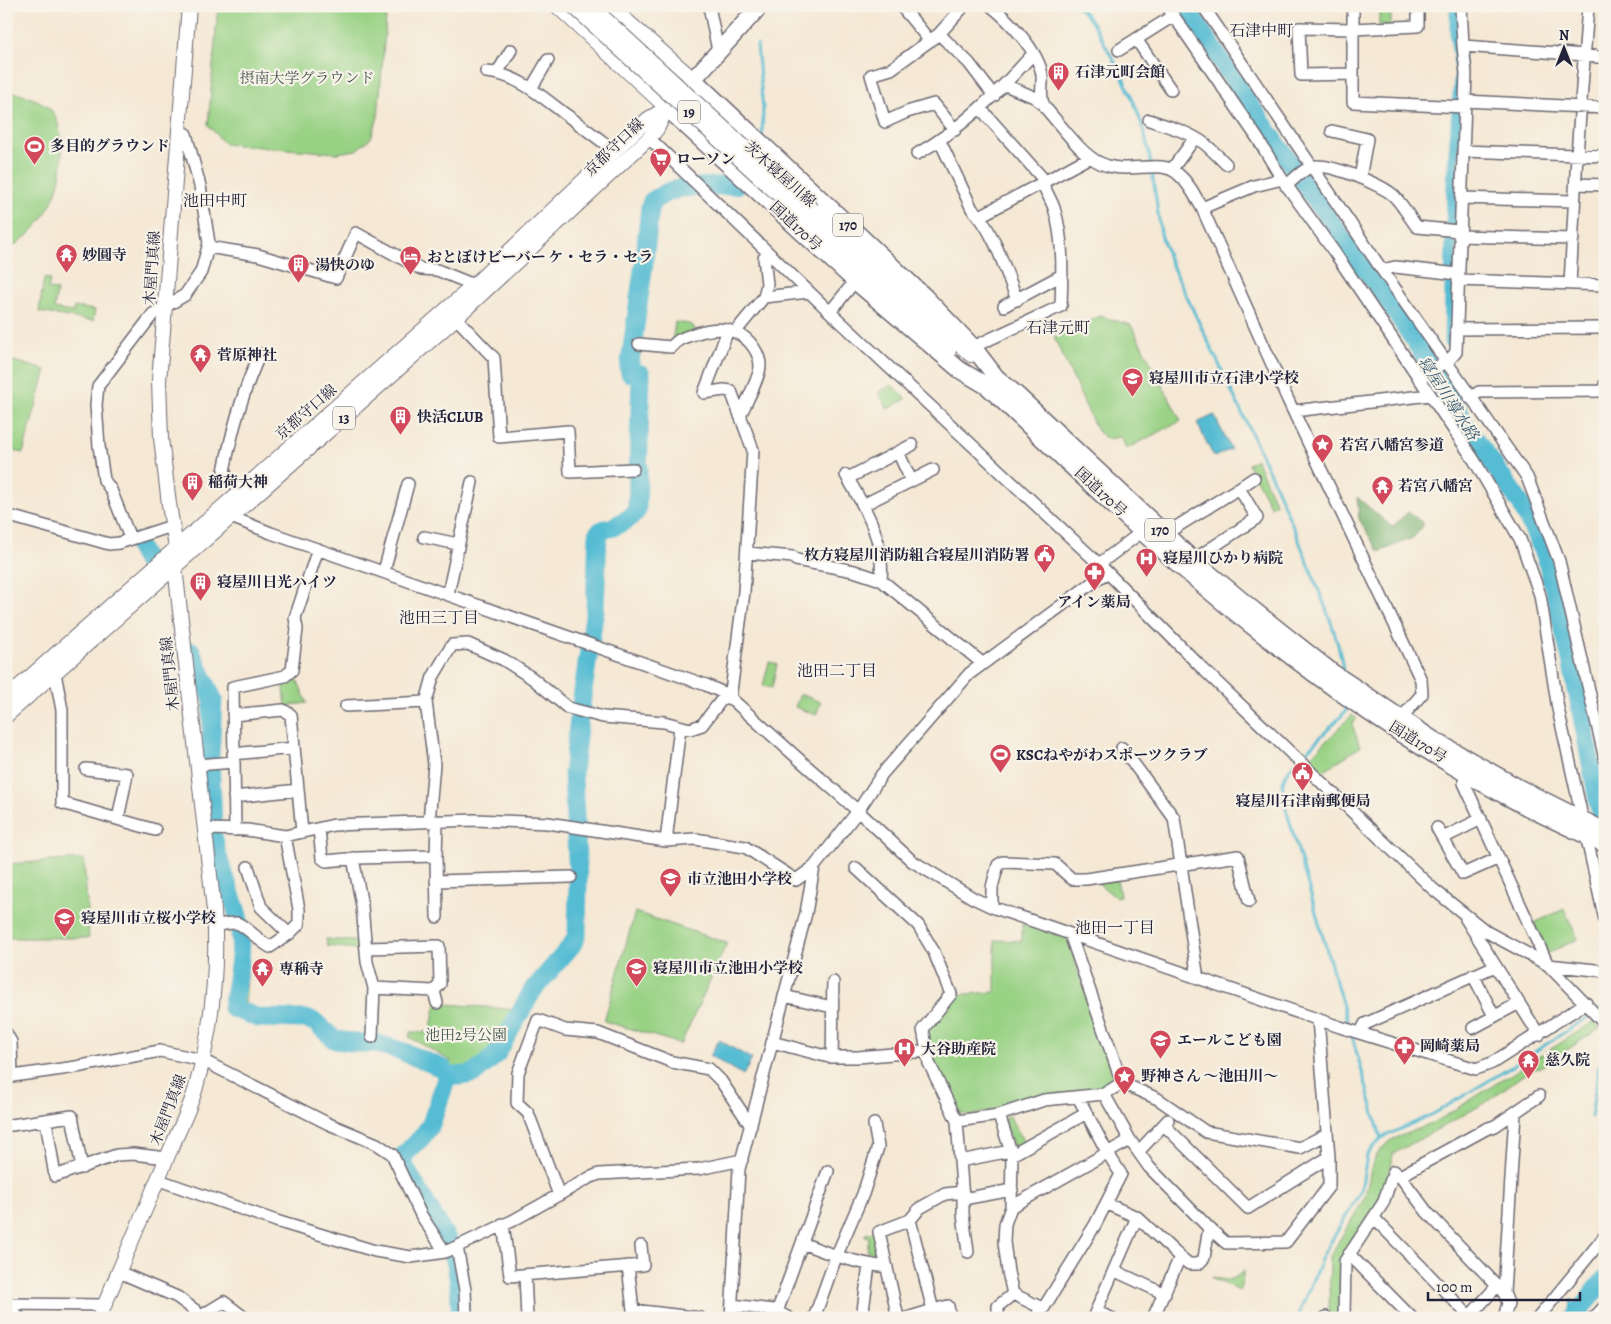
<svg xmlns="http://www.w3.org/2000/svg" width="1611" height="1324" font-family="Alegreya,'Noto Serif JP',serif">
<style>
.green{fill:#99d285;stroke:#5e7a60}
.forest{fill:#7ab472;stroke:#4e6b56}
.water{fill:#55bcd3;stroke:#3c6f87}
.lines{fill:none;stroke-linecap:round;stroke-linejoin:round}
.stream{stroke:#55bcd3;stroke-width:3}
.canal{stroke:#55bcd3;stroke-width:11}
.river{stroke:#55bcd3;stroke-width:19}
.minor-casing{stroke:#6c6771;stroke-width:14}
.major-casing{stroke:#6c6771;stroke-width:16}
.highway-casing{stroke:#6c6771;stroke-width:19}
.minor{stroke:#fff;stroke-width:11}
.major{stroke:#fff;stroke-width:14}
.highway{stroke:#fff;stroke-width:16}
.major-bridge-casing{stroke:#6c6771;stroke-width:16;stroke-linecap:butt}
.major-bridge{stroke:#fff;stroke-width:14}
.labels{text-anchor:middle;stroke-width:4.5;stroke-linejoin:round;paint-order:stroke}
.shield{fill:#f7f3e8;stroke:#62616f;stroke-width:1}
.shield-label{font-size:14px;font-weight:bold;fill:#22223b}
.poi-label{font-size:15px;font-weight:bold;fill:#22223b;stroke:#f7f3e8;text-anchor:start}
.park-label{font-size:15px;fill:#465751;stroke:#f7f3e8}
.street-label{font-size:15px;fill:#22223b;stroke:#f7f3e8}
.neighbourhood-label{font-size:16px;fill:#22223b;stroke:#f7f3e8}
.water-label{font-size:16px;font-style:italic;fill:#345870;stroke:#f7f3e8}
</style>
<rect width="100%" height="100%" fill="#f7f3e8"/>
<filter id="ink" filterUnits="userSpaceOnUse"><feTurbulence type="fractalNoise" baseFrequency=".02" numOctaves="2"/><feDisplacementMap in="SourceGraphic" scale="10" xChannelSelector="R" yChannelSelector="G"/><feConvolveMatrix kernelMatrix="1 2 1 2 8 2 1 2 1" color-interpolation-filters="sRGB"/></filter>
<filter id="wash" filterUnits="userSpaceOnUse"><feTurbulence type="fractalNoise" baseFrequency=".0096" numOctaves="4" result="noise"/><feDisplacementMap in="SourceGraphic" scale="20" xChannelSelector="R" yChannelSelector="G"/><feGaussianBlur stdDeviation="1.12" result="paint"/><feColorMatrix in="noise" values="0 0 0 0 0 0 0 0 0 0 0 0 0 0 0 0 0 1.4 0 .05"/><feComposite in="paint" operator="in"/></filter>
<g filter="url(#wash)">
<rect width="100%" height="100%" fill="#f5e8d4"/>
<path class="green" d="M218 6H387L378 117 371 138 356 150 337 153 225 144 208 125Z
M1379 6H1391V25H1379Z
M6 90C21 95 45 99 54 114 58 121 60 131 61 140 67 184 47 229 6 250Z
M44 278 50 279 48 289 57 290 54 309 73 312 74 307 95 310 93 321 39 312Z
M1099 316 1131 325 1181 421 1126 449 1121 437 1107 439 1097 431 1054 337Z
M675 322 689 324 694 327 695 330 672 343Z
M6 359 46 370 23 453 6 449Z
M892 385 906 399 888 409 878 392Z
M1256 459 1276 504 1271 507 1248 464Z
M769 662 777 664 772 688 763 686Z
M295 674 307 703 286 706 283 680Z
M800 694 821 702 816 715 795 707Z
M1352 715 1357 719 1352 724 1360 747 1320 773 1307 760Z
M84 859 89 938H6V864Z
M1117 879 1120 896 1115 897 1098 883Z
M1564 909 1578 939 1548 953 1534 923Z
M635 912 727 943 681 1044 604 1021Z
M1022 924 1067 938 1114 1077C1109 1085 1104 1087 1095 1090L968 1116 955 1110 927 1042V1028L953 995 995 992V940L1022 941Z
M326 939 363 942 364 950 327 946Z
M241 959 248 960 245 1010 235 1007Z
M436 1003 518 1010 496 1050 470 1072 448 1070 451 1061 409 1037 411 1032H430Z
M1595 1021 1600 1028 1546 1064 1523 1075 1485 1103 1393 1154 1392 1163 1382 1196 1348 1250 1341 1318H1329L1330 1256 1365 1197 1372 1165 1376 1156 1382 1148 1391 1140 1437 1121Z
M1006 1116H1009L1025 1144 1015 1150 1004 1121Z
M874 1232 880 1253 867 1251 869 1237 865 1236V1234Z
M1244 1271 1240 1291 1212 1278V1277C1228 1281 1230 1282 1244 1271Z"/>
<path class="forest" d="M1357 497 1392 527 1408 512 1423 523V526L1413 538 1381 551H1378L1359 519Z"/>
<path class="water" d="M1214 415 1231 449 1214 457 1197 423Z
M719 1040 752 1059 743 1075 710 1056Z"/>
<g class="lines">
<path class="stream" d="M1077 6C1092 19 1099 33 1108 50 1129 86 1145 123 1151 164
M757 45 763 109 762 136
M1152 171 1161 234 1169 259C1216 360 1267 460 1308 563 1321 598 1339 634 1343 671
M1300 758 1346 711 1345 703
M1296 762C1282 776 1281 782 1284 802L1349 1027
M1351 1033 1381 1138
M6 1098 9 1090V1081
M1591 1117 1599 1066 1605 1060
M1297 1318 1323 1255 1361 1191 1367 1155 1381 1138 1435 1113 1508 1069 1605 1006
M1570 1318 1572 1300"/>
<path class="canal" d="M1449 342 1452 182 1460 67 1455 38V6"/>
<path class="river" d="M1185 6 1250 105 1351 251 1392 307 1420 349 1440 384 1456 406 1465 425 1521 504 1546 557 1572 664 1605 837
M136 542 146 561
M191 651 213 699 210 758 213 823
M214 839C218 866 231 890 238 916 245 946 237 978 232 1008L259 1018 306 1019 315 1022 335 1040 367 1044 372 1042 404 1052 444 1069 447 1077
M460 1318C461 1292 459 1268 450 1244L403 1164V1156L423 1136 431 1124 447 1077 467 1075 475 1073 496 1055 533 990 572 945 577 935 578 879 573 774 579 718 595 610 598 533C603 528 608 529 613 527 621 523 634 517 637 510L641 374 630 373 629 369 644 263 650 207 652 201 666 193 680 188 737 185
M1574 1318 1605 1279"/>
</g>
</g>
<g filter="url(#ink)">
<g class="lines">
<defs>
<path id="minor" d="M709 6 718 51
M901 6 930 41
M991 6C1009 20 1039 52 1042 75 1043 84 1039 98 1044 105 1047 111 1054 117 1058 123 1068 134 1077 147 1089 156 1120 182 1158 155 1178 174 1189 183 1195 196 1202 208L1254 186 1282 179
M1167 6 1258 139 1282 179 1335 253 1474 460 1520 539 1540 595 1558 709 1605 920
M1203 6 1382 270 1527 477 1559 561 1605 759
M1353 6V102L1465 107
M939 34 969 63 994 96
M1136 39 1171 90
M1463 46 1585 55 1605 58
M1119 50 1173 16
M486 72C517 74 541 96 565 114 582 126 599 139 615 151
M497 73 511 50
M1353 74 1301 75 1299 28 1353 29 1418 26V6
M1005 85 1034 97 1042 103
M531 89 548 60
M1465 101 1605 108
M980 108 1045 181
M1149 120C1168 126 1189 132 1205 144 1212 150 1219 157 1226 164
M955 130 934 104 907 112 885 122 871 75 891 69 939 34 964 6
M1332 131 1367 139 1360 178
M649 138 830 312 855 281
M940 141 972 209C993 227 1007 275 1017 300
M1463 151 1605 156
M917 154C963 128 998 92 1033 54
M1172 169 1195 138
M1576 184 1605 185
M1286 186C1293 180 1302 170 1311 167 1325 161 1383 185 1394 196 1403 205 1409 217 1417 227L1459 231
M1461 198 1574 201
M1202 208 1288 400 1421 680 1422 694 1397 723
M980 216 1042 183
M1459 236 1573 239
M208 247 258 255 336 278 356 233 421 269 437 270 474 285
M1382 270 1395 267 1458 274
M1458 280 1605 285
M1570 284 1577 155 1588 6
M764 297 767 284 764 258 769 254
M1004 306 1062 275
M830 312 1099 564 1203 669 1433 889 1487 932 1548 965 1601 1020 1605 1021
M456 318 494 358 499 437 568 431 570 472 633 469
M1456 329 1605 328
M728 330 704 393 724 390 731 391 753 450 744 592 730 699
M736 331 764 297 809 292
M639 344 671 347C680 337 684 338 697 333 719 326 741 328 754 348 758 354 760 359 760 366 760 377 745 404 740 416
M973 347 1061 306C1062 273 1064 240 1054 208 1051 200 1046 191 1042 183L1090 157
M1419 379 1451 358 1456 352 1466 73 1463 46 1461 6
M1470 398 1479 392 1604 391 1605 384
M1294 411 1430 395
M898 452 911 480
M846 475C865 508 885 540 881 580
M848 478 912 445
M1239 488 1254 478
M241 490 227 477 224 471C232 431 242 392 260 354
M863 505 933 470
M6 515 109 544 119 543 172 526
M231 517 271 533 706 685 726 694 802 762 858 811 912 861 973 898 992 907 1340 1027 1476 1069 1492 1063 1586 1003
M1165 534 1239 488 1257 518 1193 560
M424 537 458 544
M130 538 111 490 104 480 99 446 96 405 98 386 153 314 185 295 201 272 209 243 200 186 186 134 178 131
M747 553 793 557 796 560 854 571 881 580 982 663
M1099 564 1143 531
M384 571 408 484
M448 594 472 482
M55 673 62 710V803L155 830
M346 706 426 702
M233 715 283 710 291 715 302 832
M1122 748 1174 818 1198 979
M233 754 294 748
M197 765 234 762
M1465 767 1464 783 1548 965 1605 971
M86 769 127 774 118 819
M234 797 298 790
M429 822 434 764 426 702 433 677 452 645 468 644 504 660 532 678 568 708 603 717 664 722 690 729 702 725 726 694
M1437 828 1463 874 1499 858
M205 829 247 830 285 836 334 825 475 820 548 823 666 841 695 839 745 847 796 880 814 867
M319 829 322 858 326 861 358 858 436 856
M235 830 233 687 285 676 292 670 297 629 295 618 318 549
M1443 838 1481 819
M666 841 680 727
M353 858 362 906 367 962 374 988 372 1037
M248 867 261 907 289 934
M856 868 918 925 934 952 951 994 923 1029 929 1063 957 1121 999 1115 1044 1100 1104 1094 1122 1083 1158 1099 1206 1132 1300 1148 1327 1134
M436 881 571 877
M992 907V887L998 865 1003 862 1055 864 1072 879H1086L1238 856 1249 901
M437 917 436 856 437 821
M1466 919 1539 1035
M215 925C221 925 229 923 236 923 244 924 260 942 270 947L289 934 299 924V909L285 836
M1070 934 1122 1083
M367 948 439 946 440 984 434 991 437 1003
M1473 975 1494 1016
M374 988 434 991
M784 996 832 1007
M1473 1028 1519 1003
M1361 1032 1365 1024 1495 966
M6 1033 11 1042 12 1077
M772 1042 829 1057H858L927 1051
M832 1057C833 1032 832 1007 833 982
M6 1077 76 1067 160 1051 202 1060 329 1124 377 1144 392 1154 421 1215 445 1252
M1104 1094 1130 1140 1149 1167 1209 1228 1204 1258 1198 1264H1189L1180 1257 1153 1318
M999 1115 1012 1155 1011 1207 1005 1224 1004 1242 1008 1272 1013 1294
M46 1121 55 1176 117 1155 133 1154 167 1158
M957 1121 963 1199V1214L968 1252
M11 1125 72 1116 82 1168
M1164 1125 1248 1208 1329 1157
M1139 1151 1168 1120
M1012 1155 1085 1114
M960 1161 1010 1151
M159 1180 276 1221 375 1251 411 1257 445 1252 456 1247 512 1221 589 1178 599 1174 699 1169 742 1160
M559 1195 528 1113 517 1103 518 1073 538 1020 565 1030 598 1033 672 1062 709 1069 721 1081 751 1126
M963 1199 1012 1190
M1107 1204 1137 1217 1180 1257
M1011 1207 1130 1140
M1374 1218 1469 1316
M910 1220 933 1310 948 1306 950 1318
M503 1224 510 1276 643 1265 641 1246
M1209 1228 1226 1243 1286 1242 1329 1186V1157L1318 1019
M802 1243C832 1255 855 1263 887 1267
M457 1247 465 1290 466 1318
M1349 1254 1412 1318
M628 1266 633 1310 700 1318
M1115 1271 1165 1294
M119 1272 177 1297 196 1311V1318
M525 1275 527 1318
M1504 1293 1515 1113
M6 1304 104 1305
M732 1305 773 1310 789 1318
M6 1309 20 1318
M1043 1309 1095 1225 1121 1174 1107 1152 1078 1097
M777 1312 828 1171
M1097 1312 1111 1318
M198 1318 224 1302 245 1318
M731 1318 739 1169 806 913 814 867 858 811 882 774 969 674 1107 572
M814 1318 836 1257 863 1194 878 1147 874 1124
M862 1318 869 1265
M898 1318 879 1232 910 1220 920 1208 945 1194 963 1192
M907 1318 933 1310
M998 1318V1306L1013 1294 1040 1307 1037 1318
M1093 1318 1137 1217
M1326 1318V1317
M1344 1318 1345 1261 1383 1203 1394 1171 1400 1176
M1468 1318 1497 1286
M1504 1318 1508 1303 1504 1293 1427 1212 1400 1176 1486 1129 1495 1126 1539 1096
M1538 1318 1605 1236
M1594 1318 1605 1306"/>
<path id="major" d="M557 6 667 108
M610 6 693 79
M813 210 971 355
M804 218 949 351
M6 698 474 285 648 119 667 108
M6 716 456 318 649 138 657 129 667 108
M99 1318C122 1263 146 1208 169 1153 178 1132 190 1109 196 1087 212 1029 218 969 214 910L175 567 176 548 169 504 161 438 159 381 189 6"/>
<path id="highway" d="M760 6 667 108 855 281 960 370 987 386C1076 470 1164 557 1261 633 1342 697 1429 756 1521 804 1548 818 1577 831 1605 844
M693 79 925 297 973 347 996 377 1018 396 1193 560 1251 608 1333 673 1432 739 1521 789 1605 831"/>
</defs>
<use href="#minor" class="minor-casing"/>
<use href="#major" class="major-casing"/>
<use href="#highway" class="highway-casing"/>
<use href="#minor" class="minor"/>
<use href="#major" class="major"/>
<use href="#highway" class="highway"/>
<defs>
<path id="major-bridge" d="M573 6 804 218
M591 6 813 210"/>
</defs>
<use href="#major-bridge" class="major-bridge-casing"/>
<use href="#major-bridge" class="major-bridge"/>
</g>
</g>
<defs>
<symbol id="building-pin" viewBox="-11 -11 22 30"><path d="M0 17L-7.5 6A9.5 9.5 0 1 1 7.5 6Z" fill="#d1495b" stroke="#f7f3e8"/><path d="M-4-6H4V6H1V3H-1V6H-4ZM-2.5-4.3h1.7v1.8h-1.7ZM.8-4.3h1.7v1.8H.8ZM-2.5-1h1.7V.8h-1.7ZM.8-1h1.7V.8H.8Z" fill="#fff"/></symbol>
<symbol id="stadium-pin" viewBox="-11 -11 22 30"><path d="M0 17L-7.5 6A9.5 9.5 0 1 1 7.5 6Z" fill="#d1495b" stroke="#f7f3e8"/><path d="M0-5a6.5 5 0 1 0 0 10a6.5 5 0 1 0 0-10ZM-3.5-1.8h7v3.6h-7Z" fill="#fff"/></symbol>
<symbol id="supermarket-pin" viewBox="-11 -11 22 30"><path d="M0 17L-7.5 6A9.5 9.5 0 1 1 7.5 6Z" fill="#d1495b" stroke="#f7f3e8"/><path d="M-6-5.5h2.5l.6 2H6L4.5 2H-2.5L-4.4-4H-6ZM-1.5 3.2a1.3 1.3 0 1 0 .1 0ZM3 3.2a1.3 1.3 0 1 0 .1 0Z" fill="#fff"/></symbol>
<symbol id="temple-pin" viewBox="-11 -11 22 30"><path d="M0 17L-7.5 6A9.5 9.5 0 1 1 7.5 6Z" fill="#d1495b" stroke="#f7f3e8"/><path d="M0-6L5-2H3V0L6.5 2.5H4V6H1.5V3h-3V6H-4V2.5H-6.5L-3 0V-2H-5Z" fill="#fff"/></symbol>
<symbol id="hotel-pin" viewBox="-11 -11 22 30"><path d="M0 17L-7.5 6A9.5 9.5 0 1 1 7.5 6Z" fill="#d1495b" stroke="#f7f3e8"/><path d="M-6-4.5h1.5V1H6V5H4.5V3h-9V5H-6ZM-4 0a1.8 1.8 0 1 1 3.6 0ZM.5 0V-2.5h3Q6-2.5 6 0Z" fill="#fff"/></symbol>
<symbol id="school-pin" viewBox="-11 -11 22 30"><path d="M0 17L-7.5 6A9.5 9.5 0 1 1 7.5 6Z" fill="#d1495b" stroke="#f7f3e8"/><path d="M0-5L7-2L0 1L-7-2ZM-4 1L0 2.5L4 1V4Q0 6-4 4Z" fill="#fff"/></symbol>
<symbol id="sight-pin" viewBox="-11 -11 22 30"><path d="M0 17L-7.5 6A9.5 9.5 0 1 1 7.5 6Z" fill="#d1495b" stroke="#f7f3e8"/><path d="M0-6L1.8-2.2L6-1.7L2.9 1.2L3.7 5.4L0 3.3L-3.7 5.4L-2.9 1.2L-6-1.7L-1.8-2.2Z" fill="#fff"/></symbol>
<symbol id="civic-pin" viewBox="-11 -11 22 30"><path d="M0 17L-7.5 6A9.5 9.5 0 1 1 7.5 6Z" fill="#d1495b" stroke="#f7f3e8"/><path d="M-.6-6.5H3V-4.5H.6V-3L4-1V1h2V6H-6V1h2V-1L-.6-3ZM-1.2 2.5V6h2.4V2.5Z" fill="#fff"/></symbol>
<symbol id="hospital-pin" viewBox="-11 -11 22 30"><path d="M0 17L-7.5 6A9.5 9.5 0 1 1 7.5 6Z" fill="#d1495b" stroke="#f7f3e8"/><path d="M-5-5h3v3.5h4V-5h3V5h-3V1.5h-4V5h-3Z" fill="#fff"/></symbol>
<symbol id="pharmacy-pin" viewBox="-11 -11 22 30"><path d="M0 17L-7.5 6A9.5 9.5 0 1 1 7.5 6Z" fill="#d1495b" stroke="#f7f3e8"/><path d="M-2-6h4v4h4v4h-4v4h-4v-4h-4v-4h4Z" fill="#fff"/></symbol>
</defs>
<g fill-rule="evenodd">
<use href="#building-pin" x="1046" y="60" width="25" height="34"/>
<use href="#stadium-pin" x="22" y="134" width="25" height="34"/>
<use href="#supermarket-pin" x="648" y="146" width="25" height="34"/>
<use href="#temple-pin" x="54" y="242" width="25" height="34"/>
<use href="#hotel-pin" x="398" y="244" width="25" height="34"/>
<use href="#building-pin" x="286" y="252" width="25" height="34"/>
<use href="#temple-pin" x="188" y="342" width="25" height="34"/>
<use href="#school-pin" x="1120" y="366" width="25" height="34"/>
<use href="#building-pin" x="388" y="404" width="25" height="34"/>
<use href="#sight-pin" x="1310" y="432" width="25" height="34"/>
<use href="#building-pin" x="180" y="470" width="25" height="34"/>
<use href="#temple-pin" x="1370" y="474" width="25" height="34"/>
<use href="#civic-pin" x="1032" y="542" width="25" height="34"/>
<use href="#hospital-pin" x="1134" y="546" width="25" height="34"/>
<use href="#pharmacy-pin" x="1082" y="560" width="25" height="34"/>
<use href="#building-pin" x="188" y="570" width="25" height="34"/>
<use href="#stadium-pin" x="988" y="742" width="25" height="34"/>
<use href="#civic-pin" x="1290" y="760" width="25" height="34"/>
<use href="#school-pin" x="658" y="866" width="25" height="34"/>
<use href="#school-pin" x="52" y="906" width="25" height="34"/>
<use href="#school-pin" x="624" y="956" width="25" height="34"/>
<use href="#temple-pin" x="250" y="956" width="25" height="34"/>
<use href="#school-pin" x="1148" y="1028" width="25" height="34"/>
<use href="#pharmacy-pin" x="1392" y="1034" width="25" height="34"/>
<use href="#hospital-pin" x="892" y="1036" width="25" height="34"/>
<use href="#temple-pin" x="1516" y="1048" width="25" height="34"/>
<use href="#sight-pin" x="1112" y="1064" width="25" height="34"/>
</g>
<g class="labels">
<g class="shield">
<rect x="678" y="100.5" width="22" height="23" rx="4"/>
<rect x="833" y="213.5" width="30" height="23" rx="4"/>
<rect x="333" y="406.5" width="22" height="23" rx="4"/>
<rect x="1145" y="518.5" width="30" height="23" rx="4"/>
</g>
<g class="shield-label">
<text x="689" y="117">19</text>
<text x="848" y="230">170</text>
<text x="344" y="423">13</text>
<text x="1160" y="535">170</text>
</g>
<g class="poi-label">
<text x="1075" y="77">石津元町会館</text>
<text x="50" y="151">多目的グラウンド</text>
<text x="676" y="164">ローソン</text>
<text x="82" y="260">妙圓寺</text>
<text x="427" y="262">おとぼけビーバー ケ・セラ・セラ</text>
<text x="315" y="270">湯快のゆ</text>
<text x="217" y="360">菅原神社</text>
<text x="1149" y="383">寝屋川市立石津小学校</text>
<text x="417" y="422">快活CLUB</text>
<text x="1339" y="450">若宮八幡宮参道</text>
<text x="208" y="487">稲荷大神</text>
<text x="1398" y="491">若宮八幡宮</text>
<text x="1029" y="560" text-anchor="end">枚方寝屋川消防組合寝屋川消防署</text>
<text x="1163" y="563">寝屋川ひかり病院</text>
<text x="217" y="587">寝屋川日光ハイツ</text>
<text x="1094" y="607" text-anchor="middle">アイン薬局</text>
<text x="1016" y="760">KSCねやがわスポーツクラブ</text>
<text x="1303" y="806" text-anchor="middle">寝屋川石津南郵便局</text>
<text x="687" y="884">市立池田小学校</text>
<text x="81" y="923">寝屋川市立桜小学校</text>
<text x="653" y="973">寝屋川市立池田小学校</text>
<text x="279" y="974">専稱寺</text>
<text x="1177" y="1045">エールこども園</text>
<text x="1420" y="1051">岡崎薬局</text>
<text x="921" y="1054">大谷助産院</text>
<text x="1545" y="1065">慈久院</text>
<text x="1141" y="1081">野神さん ～池田川～</text>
</g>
<g class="park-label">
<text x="307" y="83">摂南大学グラウンド</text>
<text x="466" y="1040">池田2号公園</text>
</g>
<g class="street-label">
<text transform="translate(614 147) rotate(-44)" y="5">京都守口線</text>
<text transform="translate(780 174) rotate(42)" y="5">茨木寝屋川線</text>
<text transform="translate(796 226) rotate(43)" y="5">国道170号</text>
<text transform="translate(152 268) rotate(-86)" y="5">木屋門真線</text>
<text transform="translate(306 412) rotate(-41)" y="5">京都守口線</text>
<text transform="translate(1101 492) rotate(43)" y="5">国道170号</text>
<text transform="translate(170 674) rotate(-96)" y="5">木屋門真線</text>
<text transform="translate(1418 742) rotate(32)" y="5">国道170号</text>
<text transform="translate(168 1110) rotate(-69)" y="5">木屋門真線</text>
</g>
<g class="neighbourhood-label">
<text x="1261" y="36">石津中町</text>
<text x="215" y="206">池田中町</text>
<text x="1058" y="333">石津元町</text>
<text x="439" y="623">池田三丁目</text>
<text x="837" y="676">池田二丁目</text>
<text x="1115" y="933">池田一丁目</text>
</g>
<g class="water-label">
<text transform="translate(1449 398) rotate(57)" y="6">寝屋川導水路</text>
</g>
</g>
<rect width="1611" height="1324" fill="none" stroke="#f7f3e8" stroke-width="25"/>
<g transform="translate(1564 48)" stroke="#f7f3e8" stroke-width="4" paint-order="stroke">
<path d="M0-4L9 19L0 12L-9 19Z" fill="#22223b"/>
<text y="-8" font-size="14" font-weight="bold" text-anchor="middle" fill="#22223b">N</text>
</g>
<path d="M1428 1292v8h152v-8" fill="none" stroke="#22223b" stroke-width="2.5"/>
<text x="1436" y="1292" font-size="15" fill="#22223b" stroke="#f7f3e8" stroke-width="4" paint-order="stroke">100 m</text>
</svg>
